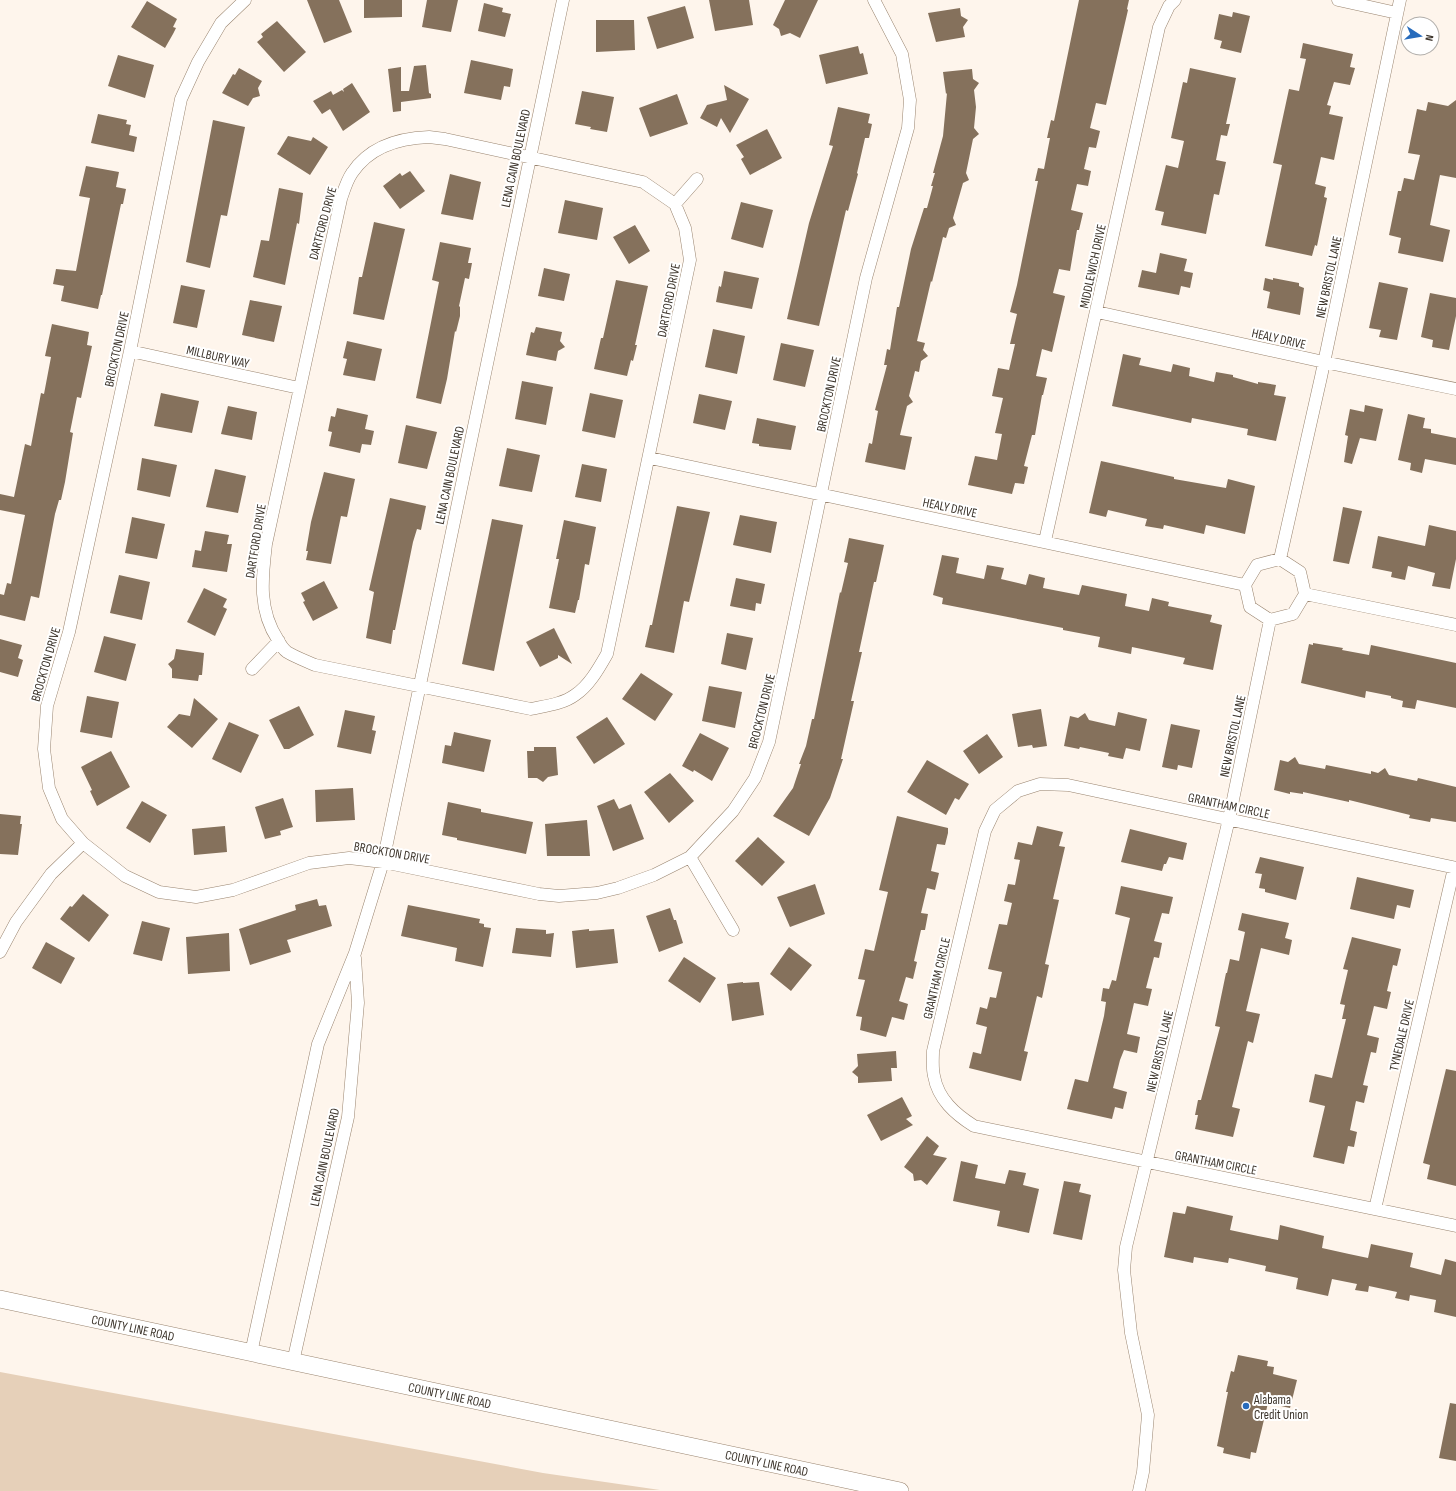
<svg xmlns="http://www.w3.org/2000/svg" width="1456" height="1491" font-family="'Sofia Sans Condensed',sans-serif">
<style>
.green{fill:#e6d0b9}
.building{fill:#85715c}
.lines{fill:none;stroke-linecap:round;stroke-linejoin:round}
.street-casing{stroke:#99846f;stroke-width:13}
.secondary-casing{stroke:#99846f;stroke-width:18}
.street{stroke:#fff;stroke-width:12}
.secondary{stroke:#fff;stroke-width:17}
.poi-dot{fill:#276bbc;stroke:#fff;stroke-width:1.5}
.labels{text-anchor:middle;stroke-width:4;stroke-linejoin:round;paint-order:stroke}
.street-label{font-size:13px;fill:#3c342b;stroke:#fff}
.poi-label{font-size:13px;fill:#3c342b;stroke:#fff;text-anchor:start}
</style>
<rect width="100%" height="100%" fill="#fef5ec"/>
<path class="green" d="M0 1372 543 1473 660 1490 0 1491Z"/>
<path class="building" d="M307 0H339L352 32 324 43Z
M364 0H402V17L364 18Z
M427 0H458L451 32 422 27Z
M709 0H749L753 25 715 31Z
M785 0H818L800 38 790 33 781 36 779 29 773 25Z
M1079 0H1129L1127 9 1128 10 1106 105 1096 103 1090 128 1100 131 1096 148 1089 147 1084 169 1091 171 1088 186 1077 184 1071 210 1083 213 1079 230H1077L1070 271 1059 269 1053 293 1065 296 1052 352 1042 349 1036 376 1047 378 1043 395H1042L1035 435H1032L1024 466 1028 467 1024 484 1015 483 1012 494 968 485 975 456 997 460 1002 434 995 433 1003 398 992 396 998 368 1009 370 1015 344H1010L1017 314 1010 312 1017 285 1038 181H1035L1038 168 1044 169 1050 138H1047L1051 120 1054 121Z
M147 1 177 19 173 27 176 28 173 34 165 48 131 27Z
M484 3 503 8 502 12 511 14 505 37 478 31Z
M685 6 694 38 657 49 647 17Z
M960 8 961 16 968 20 963 27 965 37 936 42 928 13Z
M1233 12 1250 16 1241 53 1220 48 1222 41 1214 39 1219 14 1232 17Z
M596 20H634L635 50 596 52Z
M277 21 306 52 284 72 257 42 263 37 261 34Z
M1303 43 1353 54 1350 67 1355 68 1350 85 1334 82 1327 105 1331 106 1329 114 1343 117 1334 160 1321 157 1315 184 1326 187 1324 197 1327 198 1317 246 1315 245 1312 256 1265 246 1282 165 1273 163 1289 89 1299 91 1306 59 1300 58Z
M858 46 860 54 863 53 868 74 826 84 819 55Z
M118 55 154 65 145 98 108 86Z
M471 60 513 69 510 87 504 86 501 100 464 93Z
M426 65 429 93 431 94V98L401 102V111L393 112 388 69 401 67V91H409L414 66Z
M239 68 262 81 258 88 260 96 253 98 248 106 222 93 233 74 235 75Z
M1190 68 1236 78 1226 124H1230L1227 136 1221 135 1216 160 1226 162 1219 195 1214 194 1206 234 1161 225 1164 212 1155 210 1166 165 1178 168 1184 141 1171 138 1183 82 1187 83Z
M972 69 973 79 979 83 974 90 976 107 974 128 979 134 973 139 966 173 969 180 963 183 953 218 956 225 949 228 946 238 943 237 932 282 931 281 917 341 925 343 923 350 928 356 921 361 919 372 915 371 909 396 913 402 907 406 900 435 912 437 905 470 865 462 869 443 872 444 878 411 875 410 887 365H884L887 349 890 350 897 307H899L911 249 924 208H927L933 186H931L935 173H933L943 136 947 93 946 94 943 72Z
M352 83 370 112 343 131 330 109 322 114 313 101 331 91 333 95 342 90 344 92 343 89Z
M724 85 749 99 730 133 721 118 717 127 700 118 707 105 727 100Z
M582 91 614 97 607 132 590 129 591 127 575 124Z
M677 94 688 124 650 137 639 108Z
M1456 100V178L1440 175 1430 225 1450 230 1443 262 1398 253 1401 238 1389 235 1398 191H1401L1404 178 1414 180 1420 155 1408 153 1417 109 1426 111 1428 102 1448 106Z
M838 107 870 114 868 123 872 124 869 138H865L857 173 858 174 848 211 846 210 819 326 787 319 809 223 833 146 829 145Z
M98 114 127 120 126 124 131 125 129 135 137 137 134 152 91 143Z
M213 120 245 127 227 216 221 215 210 268 186 262Z
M767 129 782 158 750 175 741 159 744 157 736 145Z
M288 136 311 141 313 137 328 147 310 175 277 154Z
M86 166 119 172 116 187 126 189 123 204H121L102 295H101L98 309 61 301 64 286 53 284 56 269 76 271 90 198 79 196Z
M410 171 425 191 400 209 383 186 400 173 402 176Z
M450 174 481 182 473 220 441 214Z
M279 188 303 193 299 224 297 223 285 285 253 277 261 240 269 241Z
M565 200 603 208 597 240 558 233Z
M741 202 773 210 763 248 731 239Z
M374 222 405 229 384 320 353 314 359 277H362Z
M635 225 650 251 629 264 613 237Z
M440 242 471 248 468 263H472L469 279 465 278 459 306 460 307V316L456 332 455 331 447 379 441 404 416 398 439 282 432 280Z
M1160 253 1187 259 1184 271 1193 273 1190 288 1181 286 1179 295 1138 287 1142 270 1156 273Z
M544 268 570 274 564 301 538 296Z
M724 271 759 278 752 309 716 302 719 286 721 287Z
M1265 278 1273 280V278L1299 283V286L1304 288 1300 315 1267 308 1270 292 1263 290Z
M616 280 648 286 635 345H637L633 361 631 360 627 376 594 369 601 338H603Z
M1379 282 1408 288 1397 340 1379 337 1381 330 1369 328Z
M181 285 205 290 197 328 173 323Z
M1430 293 1456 298V316L1449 350 1432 347 1433 340 1421 337Z
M250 300 282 306 274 342 242 335Z
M52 324 89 332 87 345 92 346 81 398 77 397 70 432 73 433 65 482 61 500H59L55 514 39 598 31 596 25 621 0 615V594L4 595 7 583 11 584 25 515 0 510V494L14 497 25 444 31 446 41 393 44 394 51 357 45 356Z
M536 327 562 332 560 341 565 347 558 351 556 361 526 355 531 332 534 333Z
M713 329 745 336 737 374 705 367Z
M347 341 382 349 375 381 343 375 347 359 343 358Z
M781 343 814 350 805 387 773 380Z
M1123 354 1141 358 1139 365 1171 372 1173 364 1190 368 1189 376 1214 382 1216 372 1233 375V377L1258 384V382L1276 385 1274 395 1286 397 1276 441 1247 435 1248 429 1192 418 1191 423 1112 406Z
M522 381 553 387 546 425 515 419Z
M161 393 199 401 192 433 154 426Z
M590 393 623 400 615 438 582 431Z
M699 394 732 401 725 430 693 423Z
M1365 405 1383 409 1376 441 1360 438 1352 464 1344 462 1348 436 1345 435 1350 409 1364 412Z
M228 406 257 412 252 440 221 434Z
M337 408 368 415 365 429 374 431 371 445 362 444 360 453 329 446 332 432 328 431 331 416 335 417Z
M1408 414 1425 418 1423 428 1431 429V433L1456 438V465L1425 459 1422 473 1410 470 1411 463 1398 460Z
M757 418 796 426 791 450 759 446V444L752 443Z
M406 425 437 432 427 469 398 463Z
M507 448 540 455 532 492 499 486Z
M142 458 177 465 170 497 137 490Z
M1101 461 1174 477V479L1226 488 1228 479 1255 486 1245 534 1206 525 1204 534 1164 525 1163 529 1145 526 1147 519 1108 510 1106 517 1089 513Z
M582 464 607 469 601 502 575 497Z
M215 469 246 476 238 513 206 507Z
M324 472 355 479 347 517 341 516 331 564 306 560 308 551H306L311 522Z
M390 498 426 506 421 530 417 529 413 542 395 630H393L391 644 366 638 374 592 369 590Z
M677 506 710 512 689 602 684 601 674 653 645 647 650 625H652Z
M1343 507 1362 511 1349 564 1333 561Z
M740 515 777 522 771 553 733 545Z
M132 517 165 524 157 559 125 553Z
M492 519 523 525 494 671 462 664Z
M564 520 596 527 589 565 585 564 579 600H578L575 613 549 608 559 559H556Z
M1429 525 1456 531V559L1450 589 1432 586 1435 573 1408 566 1405 580 1391 577 1392 572 1372 568 1378 536 1425 546Z
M205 531 229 535 227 544H232L227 572 192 567 195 550 201 551Z
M849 538 884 545 876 582H874L859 652H862L851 701H854L841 759H843L830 798 809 836 773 816 793 788 801 764H799L806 746 812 719H814L816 709 840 592 841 593 848 563 844 562Z
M942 555 959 558 956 573 984 579 987 565 1004 568 1001 579 1026 585 1029 574 1045 578 1043 588 1079 595 1082 585 1127 594 1125 606 1149 611 1152 598 1169 602 1168 606 1212 615 1210 622 1222 625 1213 670 1183 664 1185 658 1132 647 1131 654 1098 647 1100 637 1063 630V628L942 604 943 598 933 595Z
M119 575 150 582 142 620 110 613Z
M736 578 765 584 761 604 756 603 755 611 730 606Z
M324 581 338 608 313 621 303 602 305 601 301 593Z
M204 588 227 599 223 607 227 609 215 636 187 622Z
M554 628 572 664 558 655V658L540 667 526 642Z
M727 633 753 638 746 670 721 664Z
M104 636 136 644 126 681 94 672Z
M0 639 22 645 18 658 23 660 18 677 0 672Z
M1313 643 1343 648 1342 650 1369 655 1371 645 1456 663V708L1417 700 1415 709 1402 707 1403 701 1391 698V696L1366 691 1365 698 1301 683 1309 644 1313 645Z
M176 649 204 653 202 675H199L198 681 172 678V669L168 664 174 659Z
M641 673 673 694 655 721 622 699Z
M709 686 742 692 735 728 702 721Z
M87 696 119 702 112 738 80 732Z
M194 698 218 719 192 748 167 727 179 714 190 716Z
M299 706 314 735 289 749H284L269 720Z
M1041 709 1047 746 1033 748 1032 745 1018 747 1012 714Z
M345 710 375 716 372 730 376 731 371 754 337 747Z
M1118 712 1147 719 1140 751 1126 748 1123 759 1108 756 1109 753 1080 747 1079 749 1064 746 1070 716 1078 718 1085 713 1089 720 1115 726Z
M607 717 625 744 594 764 576 737Z
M229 722 259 735 241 773 212 759Z
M1171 724 1200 730 1192 768 1178 765 1177 770 1162 767Z
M454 732 491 740 484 772 442 763 445 745 451 746Z
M700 733 729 748 712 781 694 770 693 772 682 766Z
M987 734 1003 757 979 774 963 751Z
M534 747H556L558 775 548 777 543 782 537 778H528L527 751H534Z
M111 751 130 787 97 806 90 791 92 790 81 767Z
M1295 757 1299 764 1325 769 1326 765 1371 774V771L1378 773 1385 768 1389 775 1417 781 1418 778 1456 787V822L1431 818 1430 822 1409 818 1410 815 1349 800V802L1303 792V794L1290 792V794L1274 790 1280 760 1288 762Z
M927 760 969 784 959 800 955 798 946 815 907 792Z
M670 773 694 801 669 823 644 792Z
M353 788 355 820 316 822 315 790Z
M283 798 293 827 280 831 281 835 265 839 255 807Z
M614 799 619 809 631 804 644 839 613 851 597 806Z
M142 801 167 815 150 843 126 828Z
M448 802 481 809V812L533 822 526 854 457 840V838L442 835Z
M0 814 21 816 20 824H22L18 855 0 854Z
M897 816 948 828V833L945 845 937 844 931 871 939 873 935 890 927 888 921 913 928 914 925 930H921L914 961 917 962 913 979 906 977 899 1001 908 1004 904 1020 892 1017 886 1037 860 1030 862 1017 856 1016 865 980 858 979 865 949 874 951 888 892 879 890Z
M587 820 590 856H547L545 824Z
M225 826 227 852 194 855 192 829Z
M1037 826 1063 832 1059 846 1065 847 1053 899 1059 900 1045 964 1049 965 1042 998 1037 996 1024 1051 1028 1052 1021 1081 969 1068 973 1052 981 1054 987 1027 976 1024 980 1007 987 1009 990 997 996 998 1002 972 988 969 999 924 1007 925 1012 903 1004 901 1008 884 1015 885 1020 860 1014 859 1018 842 1032 845Z
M1130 829 1187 843 1183 860 1169 857 1166 864H1164L1162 871 1121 862Z
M758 837 785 862 762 886 735 861Z
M1260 857 1304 867 1296 900 1265 892V889L1259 888 1262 874 1255 873Z
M1357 877 1414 890 1410 908 1397 905 1394 919 1350 909Z
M815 884 825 914 790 927 777 897Z
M1121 886 1173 897 1169 914 1162 913 1154 941 1162 943 1159 958 1154 957 1146 988 1152 989 1148 1006 1134 1003 1127 1034 1140 1037 1137 1053 1124 1050 1120 1060 1113 1088 1127 1092 1123 1109 1115 1107 1112 1119 1067 1109 1075 1079 1088 1082 1104 1016 1106 1002 1101 1001 1103 988 1109 989 1112 980 1116 981 1130 918 1115 914Z
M83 894 109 915 89 942 60 919 70 906 72 907Z
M317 899 319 906 326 905 332 926 287 940 291 952 250 965 239 929 296 910 295 905Z
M408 905 480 919 479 923 484 924V927L491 928 483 967 455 961 457 948 401 936Z
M670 908 674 920H676L683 943 659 952 646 916Z
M1242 913 1289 923 1285 938 1292 940 1289 955 1261 948 1246 1011 1260 1014 1253 1043 1248 1041 1232 1107 1240 1109 1233 1137 1195 1129 1198 1115H1195L1198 1100H1201L1220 1027 1215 1026 1226 973H1227L1230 959 1239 961 1245 932 1238 930Z
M142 921 170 928 162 961 133 954Z
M516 928 546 930V934L554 933 551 957 512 953Z
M589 929V931L614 929 618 963 576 968 572 931Z
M229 933 230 971 188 974 186 937Z
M1352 937 1401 949 1397 966 1393 965 1387 991 1391 992 1387 1009 1374 1006 1367 1035 1379 1038 1376 1053 1371 1052 1363 1085 1368 1086 1364 1103 1356 1101 1350 1130 1357 1132 1354 1147 1348 1146 1344 1164 1313 1157 1325 1106 1309 1102 1315 1074 1332 1078 1346 1019H1342L1345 1005 1340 1004 1348 970 1343 969Z
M46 942 75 958 61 984 32 968Z
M789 947 812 965 791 991 770 974Z
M684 957 716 978 700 1003 668 981Z
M743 982V983L759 982 764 1015 732 1021 727 984Z
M896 1051 897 1068H891L892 1081 858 1083V1077L852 1072 858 1066 857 1054Z
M1446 1069 1456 1071V1186L1427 1179 1430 1165 1423 1163Z
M902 1097 912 1116 906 1119 913 1125 881 1141 867 1115Z
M927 1136 939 1146 933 1155 947 1158 927 1185 921 1180 914 1181 913 1174 904 1167Z
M961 1161 978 1165 975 1178 1005 1184 1009 1170 1026 1173 1023 1185 1039 1189 1029 1233 997 1226 1000 1211 953 1201Z
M1064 1181 1081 1184 1079 1192 1091 1195 1082 1240 1053 1234Z
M1187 1206 1233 1216 1230 1230 1258 1236 1278 1240 1280 1225 1324 1236 1322 1248 1349 1254 1368 1258 1371 1244 1413 1253 1410 1267 1441 1275 1445 1259 1456 1262V1317L1434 1312 1436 1300 1410 1295 1409 1301 1395 1298 1397 1292 1369 1286 1368 1292 1355 1290 1357 1284 1332 1279 1328 1296 1296 1289 1298 1278 1265 1271 1266 1266 1229 1258 1228 1263 1194 1257 1193 1263 1164 1257 1173 1212 1185 1214Z
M1238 1355 1268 1361 1267 1366 1274 1367 1273 1374 1297 1380 1290 1408 1268 1403 1256 1453 1251 1452 1250 1459 1223 1453 1224 1448 1217 1446 1228 1392H1226L1231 1371 1234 1372Z
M1450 1403 1456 1404V1461L1439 1458Z"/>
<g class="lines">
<defs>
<path id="street" d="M245 0 221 23 198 62 181 99 130 351 69 632 47 706 44 749 49 788 62 819 83 843 125 876 159 892 196 897 233 890 309 863 349 858 383 862 539 894 559 896 597 893 618 888 654 875 690 857 733 811 755 778 769 742 866 278 908 128 910 100 902 54 874 0
M1338 0 1397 13
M429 137 445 139 643 182 675 204 685 228 690 260 607 654C599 668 589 686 575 695 563 704 545 706 531 709L315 665C306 661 295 657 287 652 283 649 280 644 278 640 258 610 262 578 266 544L341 199C344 190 347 180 352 173 370 146 399 138 429 137Z
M675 204 697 179
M1097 312 1324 362 1456 389
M130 351 299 388
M650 458 1245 585
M1045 541 1159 27 1169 6 1175 0
M1280 559 1321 377 1400 0
M1280 559 1300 572 1305 594 1293 614 1270 620 1250 607 1245 585 1257 565Z
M1305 594 1456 625
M252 669 279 641
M690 857 733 930
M1456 868 1068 785 1040 784 1018 791 995 810 985 831 933 1051C933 1059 932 1068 934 1076 938 1099 955 1114 974 1126L1456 1226
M0 952 16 922 51 874 83 843
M1375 1209 1454 868
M251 1353 318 1044 355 953 383 862 563 0
M293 1362 348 1117 358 1003 355 958
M1139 1491 1143 1472 1148 1415 1131 1333 1124 1270 1126 1247 1229 819 1270 620"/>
<g id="secondary">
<path id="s1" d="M0 1299 900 1491"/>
</g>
</defs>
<use href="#street" class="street-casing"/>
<use href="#secondary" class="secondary-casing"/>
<use href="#street" class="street"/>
<use href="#secondary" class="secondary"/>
</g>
<circle class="poi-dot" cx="1246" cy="1406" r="4"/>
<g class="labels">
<g class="street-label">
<text transform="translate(515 158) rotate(-78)" y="5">LENA CAIN BOULEVARD</text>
<text transform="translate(322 223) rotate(-75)" y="5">DARTFORD DRIVE</text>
<text transform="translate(1092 266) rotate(-78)" y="5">MIDDLEWICH DRIVE</text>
<text transform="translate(1328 277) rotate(-78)" y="5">NEW BRISTOL LANE</text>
<text transform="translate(668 300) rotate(-79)" y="5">DARTFORD DRIVE</text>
<text transform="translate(1279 338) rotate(13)" y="5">HEALY DRIVE</text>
<text transform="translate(116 349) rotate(-78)" y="5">BROCKTON DRIVE</text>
<text transform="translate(218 356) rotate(13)" y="5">MILLBURY WAY</text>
<text transform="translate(828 394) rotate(-78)" y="5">BROCKTON DRIVE</text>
<text transform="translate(449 475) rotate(-78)" y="5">LENA CAIN BOULEVARD</text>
<text transform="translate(950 507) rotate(12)" y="5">HEALY DRIVE</text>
<text transform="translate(255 541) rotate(-81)" y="5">DARTFORD DRIVE</text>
<text transform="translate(45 664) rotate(-74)" y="5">BROCKTON DRIVE</text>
<text transform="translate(761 711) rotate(-76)" y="5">BROCKTON DRIVE</text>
<text transform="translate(1232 736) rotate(-78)" y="5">NEW BRISTOL LANE</text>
<text transform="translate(1229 805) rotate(12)" y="5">GRANTHAM CIRCLE</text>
<text transform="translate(392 852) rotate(10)" y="5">BROCKTON DRIVE</text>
<text transform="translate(936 978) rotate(-77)" y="5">GRANTHAM CIRCLE</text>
<text transform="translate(1401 1035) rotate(-77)" y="5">TYNEDALE DRIVE</text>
<text transform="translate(1159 1051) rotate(-77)" y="5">NEW BRISTOL LANE</text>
<text transform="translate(324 1157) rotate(-78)" y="5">LENA CAIN BOULEVARD</text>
<text transform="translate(1216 1162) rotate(11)" y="5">GRANTHAM CIRCLE</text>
<text dy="5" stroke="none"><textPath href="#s1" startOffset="136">COUNTY LINE ROAD</textPath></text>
<text dy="5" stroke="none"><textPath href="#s1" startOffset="460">COUNTY LINE ROAD</textPath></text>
<text dy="5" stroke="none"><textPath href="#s1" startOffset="784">COUNTY LINE ROAD</textPath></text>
</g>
<g class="poi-label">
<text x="1254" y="1404">Alabama<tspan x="1254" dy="15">Credit Union</tspan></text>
</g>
</g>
<g transform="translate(1420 36) rotate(102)"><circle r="19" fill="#ffffff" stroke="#b1aeaa"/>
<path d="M0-3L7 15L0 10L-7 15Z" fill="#276bbc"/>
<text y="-6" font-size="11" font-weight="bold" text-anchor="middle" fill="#3c342b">N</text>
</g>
</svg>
